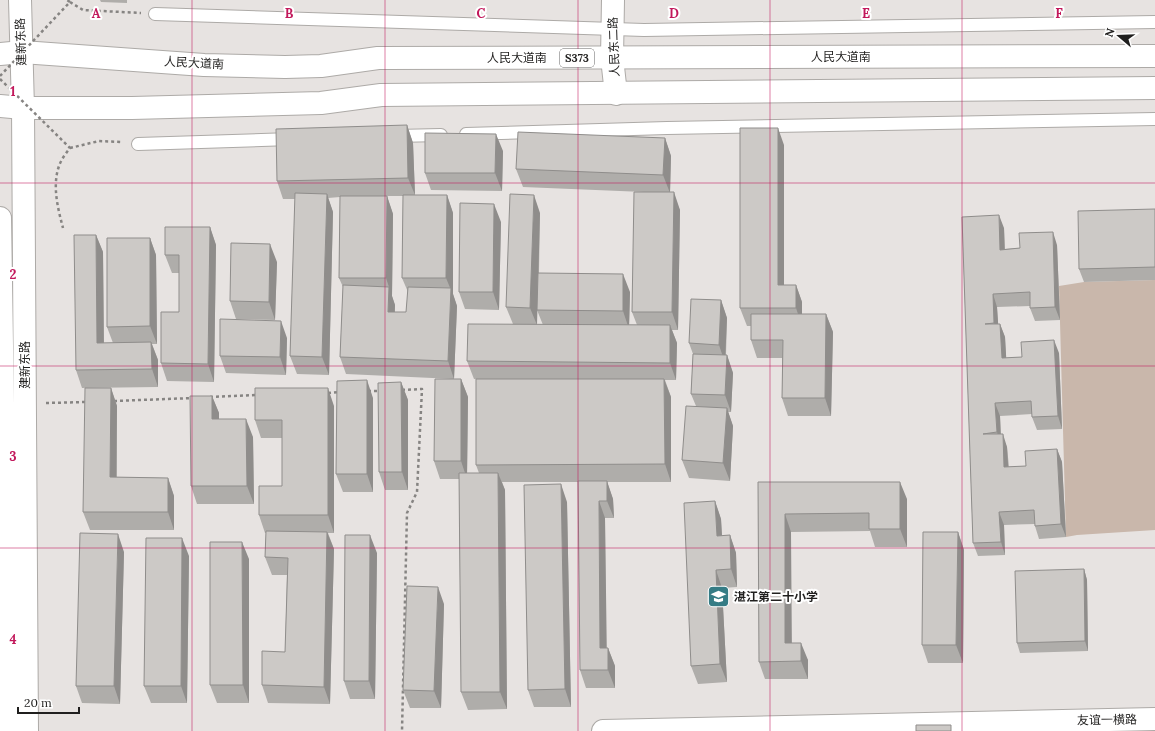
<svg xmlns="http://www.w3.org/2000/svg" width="1155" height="731" font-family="Lora,'Noto Sans SC',serif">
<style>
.green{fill:#c9b7ab}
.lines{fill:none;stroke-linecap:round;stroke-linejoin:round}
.lane-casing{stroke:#adaaa7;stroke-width:14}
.street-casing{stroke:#adaaa7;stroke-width:24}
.secondary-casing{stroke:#adaaa7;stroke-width:24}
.primary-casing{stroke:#adaaa7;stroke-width:24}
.path{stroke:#868482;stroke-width:2.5;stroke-dasharray:3 3;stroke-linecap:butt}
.lane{stroke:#fff;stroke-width:12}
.street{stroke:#fff;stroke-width:22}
.secondary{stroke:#fff;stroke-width:22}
.primary{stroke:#fff;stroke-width:22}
.path-bridge{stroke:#868482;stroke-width:2.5;stroke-dasharray:3 3;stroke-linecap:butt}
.wall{fill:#afadaa;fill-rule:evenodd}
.shaded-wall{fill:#8f8d8b}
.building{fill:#ccc9c6;stroke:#8f8d8b}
.grid{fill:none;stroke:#c2185b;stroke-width:1;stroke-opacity:0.55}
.labels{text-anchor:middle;stroke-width:4;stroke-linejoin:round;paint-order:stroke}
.shield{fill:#fff;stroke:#636262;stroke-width:1}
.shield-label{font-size:11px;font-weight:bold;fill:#201f1e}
.street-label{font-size:12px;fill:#201f1e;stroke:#fff}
.poi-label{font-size:12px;font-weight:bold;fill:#201f1e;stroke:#fff;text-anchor:start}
.grid-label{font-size:13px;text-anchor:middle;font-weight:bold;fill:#c2185b;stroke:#fff;stroke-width:4;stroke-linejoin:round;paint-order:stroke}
</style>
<rect width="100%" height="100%" fill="#e7e3e1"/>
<path class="green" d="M1155 280V530L1077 535 1066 537 1059 286 1084 282Z"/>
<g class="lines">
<defs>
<path id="lane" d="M155 14 644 30 1155 22
M466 134 667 128 1155 119
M396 136 441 135
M138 144 291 139"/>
<path id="street" d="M613 0 612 58 616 94
M603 731 1155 719"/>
<path id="secondary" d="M20 0 23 108 27 731
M0 218 8 731"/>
<path id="primary" d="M0 54 22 52 204 65 285 67 321 66 378 58 1155 56
M0 106 23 108H132L321 103 381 95 1155 88"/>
</defs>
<use href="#lane" class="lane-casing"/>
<use href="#street" class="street-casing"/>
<use href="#secondary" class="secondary-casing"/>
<use href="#primary" class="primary-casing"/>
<path class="path" d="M70 2 83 10 141 13
M70 148 99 141 122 142
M402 390 422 389 417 492 407 513 402 731
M368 391H381
M328 393 339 392
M210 397 257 395
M114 401 193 398
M46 403 87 402"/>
<use href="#lane" class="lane"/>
<use href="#street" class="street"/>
<use href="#secondary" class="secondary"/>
<use href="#primary" class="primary"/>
<path class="path-bridge" d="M0 76 70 2 67 0
M0 79 70 148C66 153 61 160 59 166 52 186 58 209 63 228"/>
</g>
<path class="wall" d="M100 0H127V3L101 2Z
M407 125 413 143 415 195H447L453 213V294L457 306 454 379 346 374 340 357 343 287 339 278 340 197 328 198 333 212 329 375 297 374 290 356 295 199H283L277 181ZM387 196H403L402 278 408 292 406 312H395V305L392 296 393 214Z
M665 138 671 156 670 192 680 210 678 330H672L677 343 676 380H665L671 397V482H607L613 499 614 518H605L606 648H608L615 666V688H586L580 670 578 482H502L505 490 507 709 468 710 461 692 459 479H440L434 461 461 379 468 397 467 473H479L476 465 506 379H474L467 361 513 324 506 307 540 213 539 273 630 292 629 325H637L632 312 644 192 523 187 516 169ZM537 310 543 325H537Z
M784 145V285H796L802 302V314H826L833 332 831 416H788L782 398V358H757L751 340V326H747L740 308Z
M503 151 502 191 431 190 425 173Z
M1155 209V280L1084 282 1079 269Z
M962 217 1004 228 1005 249 1057 245 1060 320 1035 321 1030 308V306L997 307 998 324H1000L1005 337 1006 358 1022 357 1059 353 1062 429 1037 430 1032 417V414L1000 416 1001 434 1007 447 1009 467 1026 466 1057 449 1062 462 1066 537 1039 539 1035 526V524L1004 525 1005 555 978 556 973 543Z
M501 222 499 310 465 309 459 292Z
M210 227 216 245 214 382 167 381 161 363 179 312V273H172L165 255Z
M96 235 103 252 104 343H113L107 327 150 238 156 255 157 344H152L158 360V387L82 388 76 370Z
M277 262 275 320 236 319 230 301Z
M721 300 727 318 726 355H727L733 373 731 412H728L733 426 730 481 689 478 682 460 696 406 691 394 693 354 689 343Z
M287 338 286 375 226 373 220 356Z
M401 382 408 400V490H385L379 472Z
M111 388 117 406V477L168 478 174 496V530H90L83 512Z
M212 396 219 413V419L253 437 254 504H197L191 486Z
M373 398V492H343L336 474Z
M334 406V533H328L334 549 330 704 268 703 262 685 285 652 287 575H272L265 557 266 533H265L259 515 282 486V438H261L255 420Z
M758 482 907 499V547H875L870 531 791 532V643L808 660V679H765L759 662Z
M715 501 721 519 722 536 730 535 736 553 737 587 722 588 727 682 698 684 691 666Z
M567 502 571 707H534L528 690Z
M958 532 964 550 963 663H928L922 645Z
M124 552 120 704 82 703 76 686Z
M377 553 375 699H350L344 681Z
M189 556 187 703H151L144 686Z
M249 559V703H217L210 685Z
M1084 569 1087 580 1088 651 1020 653 1017 643Z
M444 604 441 708H410L403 690Z"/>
<path class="shaded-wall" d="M407 125 413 143 415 195 408 178Z
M778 128 784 145V303L778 285Z
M496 134 503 151 502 191 495 173Z
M665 138 671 156 670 193 663 175Z
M674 192 680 210 678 330 672 312Z
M327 194 333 212 329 375 322 357Z
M447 195 453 213V294L457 306 454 379 448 361 451 290 446 278Z
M534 195 540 213 537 325 530 308Z
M387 196 393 214 392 296 386 278Z
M494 204 501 222 499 310 493 292Z
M999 215 1004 228 1005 263 1000 250Z
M210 227 216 245 214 382 208 364Z
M1053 232 1057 245 1060 320 1055 307Z
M96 235 103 252 104 361 97 343Z
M150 238 156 255 157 344 150 326Z
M270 244 277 262 275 320 269 302Z
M623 274 630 292 629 329 623 311Z
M796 285 802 302V326L796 308Z
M389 287 395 305 394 329 388 312Z
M993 294 997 307 999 336 994 323Z
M721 300 727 318 725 363 719 345Z
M826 314 833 332 831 416 825 398Z
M281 321 287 338 286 375 280 357Z
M1000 324 1005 337 1007 371 1002 358Z
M670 325 677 343 676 380 670 363Z
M1054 340 1059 353 1062 429 1058 416Z
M151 342 158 360V387L152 369Z
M727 355 733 373 731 412 725 395Z
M461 379 468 397 467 479 461 461Z
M664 379 671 397V482L665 464Z
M367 380 373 398V492L367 474Z
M401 382 408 400V490L402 472Z
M111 388 117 406 116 495 110 477Z
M328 388 334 406V533L328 515Z
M212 396 219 413V437L212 419Z
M995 403 1000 416 1001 446 997 432Z
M727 408 733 426 730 481 723 463Z
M246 419 253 437 254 504 247 486Z
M1003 434 1007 447 1009 481 1004 467Z
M1057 449 1062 462 1066 537 1061 524Z
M498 473 505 490 507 709 500 692Z
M168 478 174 496V530L168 512Z
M607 481 613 499 614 518 607 501Z
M900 482 907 499V547L900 529Z
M561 484 567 502 571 707 565 689Z
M599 501 605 518 607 666 600 648Z
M715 501 721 519 723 554 717 536Z
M999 512 1004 525 1005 555 1001 542Z
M785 514 791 532 792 661 785 643Z
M327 532 334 549 330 704 324 687Z
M958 532 964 550 963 663 956 645Z
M118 534 124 552 120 704 114 686Z
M370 535 377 553 375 699 369 681Z
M730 535 736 553 737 587 731 569Z
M182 538 189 556 187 703 181 686Z
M242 542 249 559V703L243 685Z
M1084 569 1087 580 1088 651 1085 641Z
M716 570 722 588 727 682 720 664Z
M438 587 444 604 441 708 434 691Z
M801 643 808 660V679L801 661Z
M608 648 615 666V688L608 670Z"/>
<path class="building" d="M407 125 408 178 277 181 276 129Z
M740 128H778V285H796V308H740Z
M518 132 665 138 663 175 516 169Z
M425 133 496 134 495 173H425Z
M634 192H674L672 312H632Z
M295 193 327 194 322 357 290 356Z
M510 194 534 195 530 308 506 307Z
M403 195H447L446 278H402Z
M340 196H387L386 278H339Z
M460 203 494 204 493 292H459Z
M1155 209V267L1079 269 1078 211Z
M999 215 1000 250 1020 248 1019 233 1053 232 1055 307 1030 308V292L993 294 994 323 985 324H1000L1002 358 1022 357 1021 342 1054 340 1058 416 1032 417 1031 401 995 403 997 432 983 434H1003L1004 467 1026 466 1025 451 1057 449 1061 524 1035 526 1034 510 999 512 1001 542 973 543 962 217Z
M165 227H210L208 364 161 363V312H179V255H165Z
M74 235H96L97 343 151 342 152 369 76 370Z
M107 238H150V326L107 327Z
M231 243 270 244 269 302 230 301Z
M538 273 623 274V311L537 310Z
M343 285 389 287 388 312H406L408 287 451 288 448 361 340 357Z
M691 299 721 300 719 345 689 343Z
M751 314H826L825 398H782L783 340H751Z
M220 319 281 321 280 357 220 356Z
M468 324 670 325V363L467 361Z
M693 354 727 355 725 395 691 394Z
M435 379H461V461H434Z
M476 379H664L665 464 476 465Z
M367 380V474H336L337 381Z
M401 382 402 472H379L378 383Z
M85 388H111L110 477 168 478V512H83Z
M255 388H328V515H259V486H282V420H255Z
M190 396H212V419H246L247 486H191Z
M686 406 727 408 723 463 682 460Z
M459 473H498L500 692H461Z
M578 481H607V501H599L600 648H608V670H580Z
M758 482H900V529H869V513L785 514V643H801V661L759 662Z
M561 484 565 689 528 690 524 485Z
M715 501 717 536 730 535 731 569 716 570 720 664 691 666 684 503Z
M266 531 327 532 324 687 262 685V651L285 652 288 558 265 557Z
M923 532H958L956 645H922Z
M80 533 118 534 114 686H76Z
M345 535H370L369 681H344Z
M146 538H182L181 686H144Z
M210 542H242L243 685H210Z
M1084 569 1085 641 1017 643 1015 571Z
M407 586 438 587 434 691 403 690Z
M916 725H951V731H916Z"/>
<path class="grid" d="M192 0V731M385 0V731M578 0V731M770 0V731M962 0V731M0 183H1155M0 366H1155M0 548H1155"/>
<defs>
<symbol id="school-square" viewBox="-11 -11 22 22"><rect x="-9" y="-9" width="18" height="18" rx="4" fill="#357c85" stroke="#fff"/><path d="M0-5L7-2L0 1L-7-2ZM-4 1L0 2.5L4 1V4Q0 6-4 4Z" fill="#fff"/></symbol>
</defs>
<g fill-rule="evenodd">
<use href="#school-square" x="706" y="584" width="25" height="25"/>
</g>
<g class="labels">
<rect class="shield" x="560" y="49" width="34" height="18" rx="3"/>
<g class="shield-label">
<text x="577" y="62">S373</text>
</g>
<g class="street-label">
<text transform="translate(21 42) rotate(-92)" y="4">建新东路</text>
<text transform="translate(614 47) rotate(-92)" y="4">人民东二路</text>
<text x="841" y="61">人民大道南</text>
<text x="517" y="62">人民大道南</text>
<text transform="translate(194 63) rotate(3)" y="4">人民大道南</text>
<text transform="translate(25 365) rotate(-90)" y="4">建新东路</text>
<text transform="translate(1107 720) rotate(-1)" y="4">友谊一横路</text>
</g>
<g class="poi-label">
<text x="734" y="601">湛江第二十小学</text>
</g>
</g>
<g class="grid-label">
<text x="96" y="18">A</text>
<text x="289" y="18">B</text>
<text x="481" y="18">C</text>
<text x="674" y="18">D</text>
<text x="866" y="18">E</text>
<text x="1059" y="18">F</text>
<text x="13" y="96">1</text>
<text x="13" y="279">2</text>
<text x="13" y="461">3</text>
<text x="13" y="644">4</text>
</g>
<g transform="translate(1119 36) rotate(289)" stroke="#ffffff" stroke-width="3" paint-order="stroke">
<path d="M0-3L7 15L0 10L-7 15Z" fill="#201f1e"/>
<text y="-6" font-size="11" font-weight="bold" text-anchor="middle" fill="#201f1e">N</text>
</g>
<path d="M18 707v6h61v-6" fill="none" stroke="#201f1e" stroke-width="2"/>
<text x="24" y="707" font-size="12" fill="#201f1e" stroke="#ffffff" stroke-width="3" paint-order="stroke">20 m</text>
</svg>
